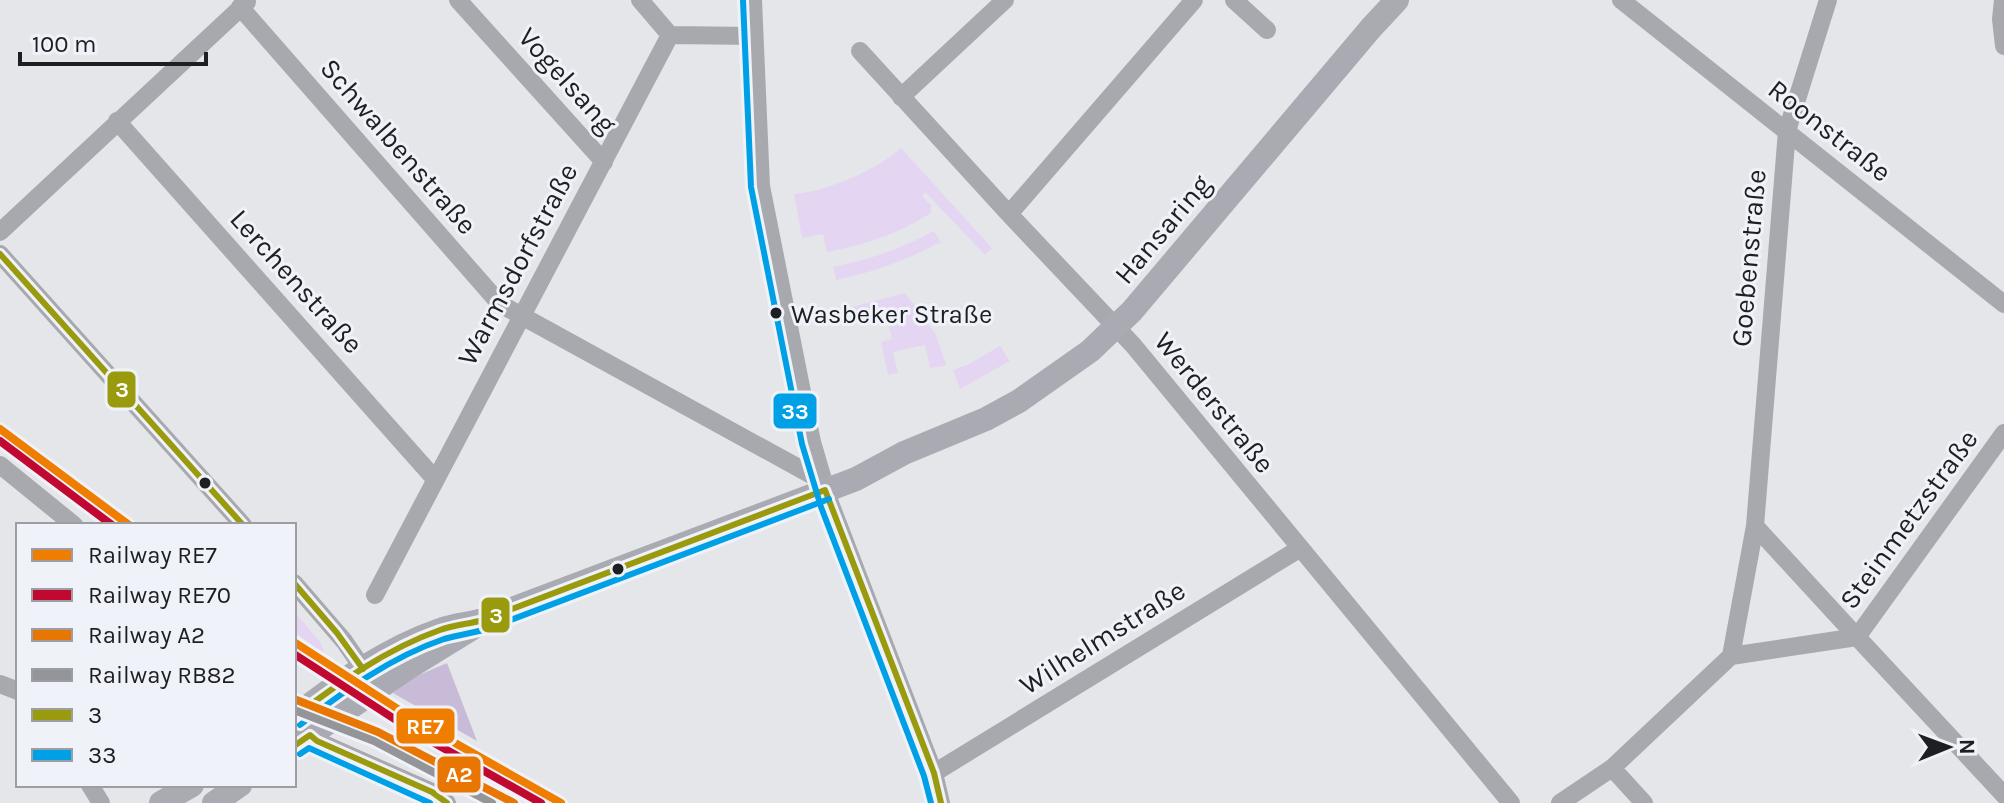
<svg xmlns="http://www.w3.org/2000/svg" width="2004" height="803" font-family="Karla,sans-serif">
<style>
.green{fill:#e4d6f3}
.forest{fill:#c8bbd8}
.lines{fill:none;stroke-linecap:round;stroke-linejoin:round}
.minor{stroke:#a8a8af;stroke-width:18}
.major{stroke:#aaaab3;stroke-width:24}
.bus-1-casing{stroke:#f0f2f9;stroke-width:12}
.bus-2-casing{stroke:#f0f2f9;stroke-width:12}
.bus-1{stroke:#9a9a0f;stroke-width:6}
.bus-2{stroke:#00a0e6;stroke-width:6}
.rail-1-casing{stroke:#f0f2f9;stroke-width:14}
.rail-2-casing{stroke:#f0f2f9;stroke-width:14}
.rail-3-casing{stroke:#f0f2f9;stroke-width:14}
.rail-4-casing{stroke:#f0f2f9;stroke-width:14}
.rail-1{stroke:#ef7d00;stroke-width:8}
.rail-2{stroke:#c10831;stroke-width:8}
.rail-3{stroke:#e87603;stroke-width:8}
.rail-4{stroke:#939598;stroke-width:8}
.bus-dot{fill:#1e1f22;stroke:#f0f2f9;stroke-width:3}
.labels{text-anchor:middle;stroke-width:6;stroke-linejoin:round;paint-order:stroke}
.bus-label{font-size:26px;fill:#1e1f22;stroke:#f0f2f9;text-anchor:start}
.street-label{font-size:28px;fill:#1e1f22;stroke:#f0f2f9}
.line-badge{stroke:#f0f2f9;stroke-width:3}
.badge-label{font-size:22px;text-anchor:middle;font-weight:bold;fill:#fff}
</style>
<rect width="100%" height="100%" fill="#e5e6ea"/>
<path class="green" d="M901 148 992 248 985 255 926 193 922 196 931 205V213C898 234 865 245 827 252L823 234 802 238 794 194C825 192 877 170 901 148Z
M934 231 941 242C907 260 874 272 836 280L833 267C870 260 902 248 934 231Z
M905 293 935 333 946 364 944 366 930 368 925 345 893 352 898 373 888 375 881 342 892 339 886 310 854 317 852 307Z
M1000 346 1010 361 960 389 953 370 969 364Z
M294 611 321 643 324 654 294 632Z"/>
<path class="forest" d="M447 663 477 741 393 693 412 678Z"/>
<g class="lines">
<path class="minor" d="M458 0 604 162
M640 0 670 35
M753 0 761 186 812 442 830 503 934 773 941 803
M1234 0 1267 30
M1621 0 2004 304
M2003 0 2001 19 2004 46
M240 7 500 304 817 478 824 488
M860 51 1009 214 1133 345 1511 803
M901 97 1005 0
M117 121 434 478
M1009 214 1194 0
M0 232 247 2
M0 254 243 525
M2004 433 1857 637 2004 795
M0 465 74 525
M1755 526 1787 131 1828 0
M1755 526 1857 637 1731 656Z
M294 583 344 641 377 689
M375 595 670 35 754 36
M0 684 18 691
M310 735 317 741 432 792 447 803
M1612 768 1644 803
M934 773 1299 549
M90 785 101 803
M1560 803 1612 768 1731 656"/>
<path class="major" d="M294 717C338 683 387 648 440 630 454 625 469 624 483 620L856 479 904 453 986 419 1019 401 1090 351 1132 311 1371 28 1397 0
M294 746 406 669 471 629
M161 803 192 785
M214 803 240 785"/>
<defs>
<path id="bus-1" d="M0 254 243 525
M294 583 337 633 363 669
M294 717C339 683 386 649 440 630 454 625 469 624 483 620L825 490 934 773 941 803
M294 746 310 735 317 741 432 792 447 803"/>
<path id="bus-2" d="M743 0 751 187 802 444 821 507 924 776 931 803
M300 725C344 691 391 657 444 639 458 635 473 633 487 629L829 499
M300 754 309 748 430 803"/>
</defs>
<use href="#bus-1" class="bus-1-casing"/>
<use href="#bus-2" class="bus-2-casing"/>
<use href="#bus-1" class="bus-1"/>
<use href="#bus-2" class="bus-2"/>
<defs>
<path id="rail-1" d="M0 429 129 525
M294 642 418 722 561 803"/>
<path id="rail-2" d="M0 441 112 525
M294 654 413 731 541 803"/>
<path id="rail-3" d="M294 699 378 732 514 803"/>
<path id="rail-4" d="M294 710 374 741 492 803"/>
</defs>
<use href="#rail-1" class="rail-1-casing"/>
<use href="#rail-2" class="rail-2-casing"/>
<use href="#rail-3" class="rail-3-casing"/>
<use href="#rail-4" class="rail-4-casing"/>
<use href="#rail-1" class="rail-1"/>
<use href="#rail-2" class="rail-2"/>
<use href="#rail-3" class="rail-3"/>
<use href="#rail-4" class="rail-4"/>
</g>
<g class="bus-dot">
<circle cx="776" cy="313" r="7"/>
<circle cx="205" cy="483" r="7"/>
<circle cx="618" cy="569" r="7"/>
</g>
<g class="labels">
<g class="bus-label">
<text x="791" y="323">Wasbeker Straße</text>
</g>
<g class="street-label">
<text transform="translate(568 80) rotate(48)" y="10">Vogelsang</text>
<text transform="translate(1830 130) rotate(38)" y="10">Roonstraße</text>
<text transform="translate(399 146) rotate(49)" y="10">Schwalbenstraße</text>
<text transform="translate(1162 229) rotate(-50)" y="10">Hansaring</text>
<text transform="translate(1748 258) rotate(-85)" y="10">Goebenstraße</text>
<text transform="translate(517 264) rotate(-62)" y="10">Warmsdorfstraße</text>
<text transform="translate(297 281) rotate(48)" y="10">Lerchenstraße</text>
<text transform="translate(1215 402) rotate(51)" y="10">Werderstraße</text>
<text transform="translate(1908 519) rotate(-54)" y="10">Steinmetzstraße</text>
<text transform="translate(1102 637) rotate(-32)" y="10">Wilhelmstraße</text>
</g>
</g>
<g class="line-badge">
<rect x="106" y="370" width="31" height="39" rx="8" fill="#9a9a0f"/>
<rect x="772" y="392" width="46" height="38" rx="8" fill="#00a0e6"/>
<rect x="480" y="596" width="31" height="38" rx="8" fill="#9a9a0f"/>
<rect x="395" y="707" width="61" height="38" rx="8" fill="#ef7d00"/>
<rect x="436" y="755" width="46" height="39" rx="8" fill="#e87603"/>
</g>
<g class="badge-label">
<text x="122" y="397">3</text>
<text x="795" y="419">33</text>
<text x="496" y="623">3</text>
<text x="425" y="734">RE7</text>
<text x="459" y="782">A2</text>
</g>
<rect x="16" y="523" width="280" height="264" fill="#f0f2f9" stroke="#9c9ea3" stroke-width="2"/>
<rect x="32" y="549" width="40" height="12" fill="#ef7d00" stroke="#9c9ea3" stroke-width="2"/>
<text x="88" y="563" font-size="24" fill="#1e1f22">Railway RE7</text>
<rect x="32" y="589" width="40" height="12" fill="#c10831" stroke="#9c9ea3" stroke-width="2"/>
<text x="88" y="603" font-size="24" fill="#1e1f22">Railway RE70</text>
<rect x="32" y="629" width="40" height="12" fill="#e87603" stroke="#9c9ea3" stroke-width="2"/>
<text x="88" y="643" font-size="24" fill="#1e1f22">Railway A2</text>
<rect x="32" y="669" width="40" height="12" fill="#939598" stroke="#9c9ea3" stroke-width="2"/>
<text x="88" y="683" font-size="24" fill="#1e1f22">Railway RB82</text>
<rect x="32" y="709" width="40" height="12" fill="#9a9a0f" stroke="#9c9ea3" stroke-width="2"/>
<text x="88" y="723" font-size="24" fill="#1e1f22">3</text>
<rect x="32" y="749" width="40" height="12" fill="#00a0e6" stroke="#9c9ea3" stroke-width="2"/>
<text x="88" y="763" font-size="24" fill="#1e1f22">33</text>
<g transform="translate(1948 747) rotate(89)" stroke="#f0f2f9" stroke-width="6" paint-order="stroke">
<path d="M0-6L14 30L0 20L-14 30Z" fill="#1e1f22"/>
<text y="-12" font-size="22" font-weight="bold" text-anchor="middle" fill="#1e1f22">N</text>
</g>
<path d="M20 52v12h186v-12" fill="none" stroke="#1e1f22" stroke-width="4"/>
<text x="32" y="52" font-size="24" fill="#1e1f22" stroke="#f0f2f9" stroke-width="6" paint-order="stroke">100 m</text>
</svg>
